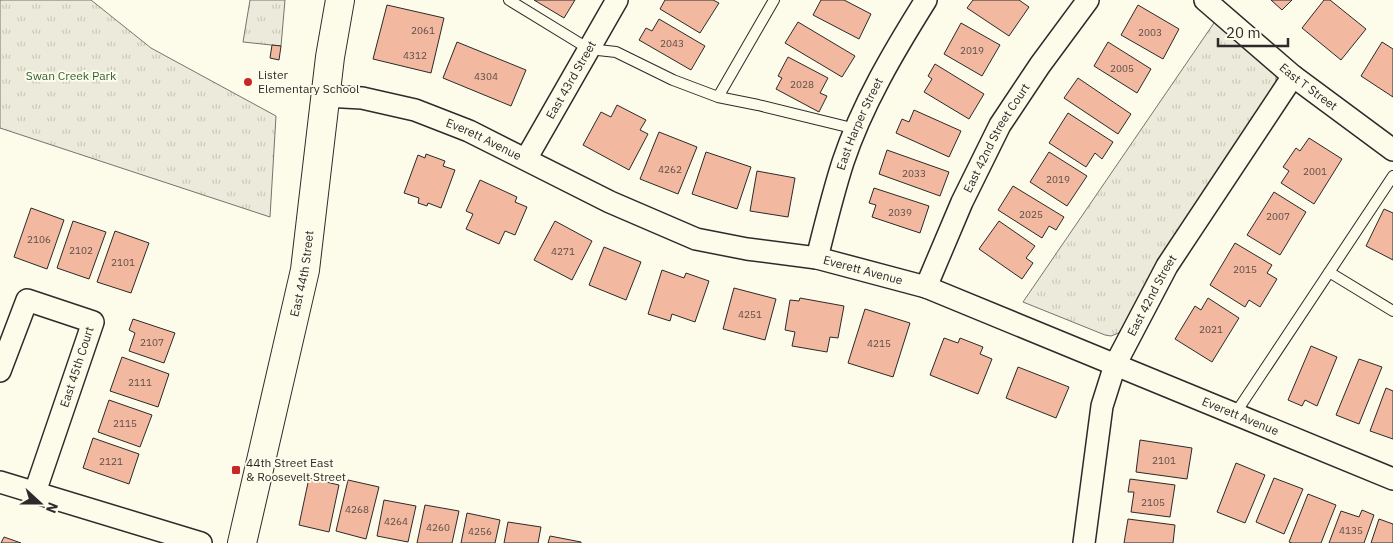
<svg xmlns="http://www.w3.org/2000/svg" width="1393" height="543" font-family="'IBM Plex Sans',sans-serif">
<style>
.park{fill:url(#park-tufts);stroke:#74746e}
.building{fill:#f2b8a0;stroke:#2b2b2b}
.lines{fill:none;stroke-linecap:round;stroke-linejoin:round}
.lane-casing{stroke:#2b2b2b;stroke-width:12}
.street-casing{stroke:#2b2b2b;stroke-width:24}
.secondary-casing{stroke:#2b2b2b;stroke-width:30}
.lane{stroke:#fdfbea;stroke-width:10}
.street{stroke:#fdfbea;stroke-width:21}
.secondary{stroke:#fdfbea;stroke-width:28}
.poi-dot{fill:#c62828;stroke:#fdfbea;stroke-width:2}
.labels{text-anchor:middle;stroke-width:4;stroke-linejoin:round;paint-order:stroke}
.number-label{font-size:10px;fill:#5d4e48}
.poi-label{font-size:12px;fill:#2b2b2b;stroke:#fdfbea;text-anchor:start}
.park-label{font-size:12px;fill:#34623c;stroke:#fdfbea}
.street-label{font-size:12px;fill:#2b2b2b;stroke:#fdfbea}
</style>
<defs>
<pattern id="park-tufts" width="24" height="20" patternUnits="userSpaceOnUse" patternTransform="scale(1.25)"><rect width="24" height="20" fill="#ecebdb"/><path d="M3 7l-1-3M5 7V3M7 7l1-3M15 17l-1-3M17 17v-4M19 17l1-3" fill="none" stroke="#cbcabc"/></pattern>
</defs>
<rect width="100%" height="100%" fill="#fdfbea"/>
<path class="park" d="M0 0H91L151 48 276 116 270 217 0 128Z
M250 0H285L281 46 243 42Z
M1216 20 1276 72V82L1121 332 1111 336 1105 335 1023 302Z"/>
<path class="building" d="M534 0H575L564 18Z
M665 0H713L719 3 700 33 660 9Z
M821 0H844L871 14 859 39 813 15Z
M973 0H1019L1029 7 1009 36 967 8Z
M1271 0H1292L1282 10Z
M1324 0H1330L1366 29 1341 60 1302 28Z
M387 5 444 18 431 73 373 59Z
M1138 5 1179 29 1163 59 1121 35Z
M659 19 705 46 691 70 639 40 646 28 652 31Z
M798 22 855 56 842 77 785 43Z
M961 23 1000 45 982 76 944 54Z
M457 42 526 70 511 106 443 78Z
M1108 42 1151 69 1137 93 1094 66Z
M1382 42 1393 49V97L1361 76Z
M272 45 281 46 279 60 270 58Z
M788 57 828 78 820 93 827 96 819 112 776 89 782 78 778 76Z
M935 64 984 94 969 119 924 92 932 79 928 76Z
M1078 78 1131 114 1118 134 1064 98Z
M617 105 646 120 640 130 648 134 629 170 583 145 601 112 611 117Z
M914 110 961 131 949 157 896 133 902 119 909 122Z
M1068 113 1113 142 1102 159 1095 153 1086 167 1049 143Z
M659 132 697 147 678 194 640 179Z
M1309 138 1342 159 1314 204 1281 183 1289 171 1283 167 1296 148 1300 151Z
M887 150 949 172 940 196 879 174Z
M706 152 751 167 737 209 692 194Z
M1049 152 1087 176 1067 206 1030 182Z
M426 154 445 161 443 166 455 170 441 208 428 203 427 206 418 203 419 198 404 193 418 155 425 158Z
M757 171 795 178 788 217 750 211Z
M480 180 517 197 515 202 527 207 515 235 505 231 499 244 466 229 473 214 466 211Z
M1013 186 1064 217 1056 230 1049 226 1042 238 998 210Z
M874 188 929 206 920 233 872 217 876 205 869 203Z
M1274 192 1306 212 1280 255 1247 235Z
M31 208 64 220 47 269 14 257Z
M1384 209 1393 213V260L1366 246Z
M73 221 106 232 89 279 57 268Z
M555 221 592 241 572 280 534 260Z
M999 221 1035 246 1026 258 1033 263 1022 279 979 249Z
M115 231 149 243 131 293 97 282Z
M1235 243 1272 265 1267 273 1277 279 1260 307 1249 300 1245 307 1210 285Z
M604 247 641 262 626 300 589 285Z
M662 270 684 278 686 273 709 281 695 322 672 314 670 321 648 314Z
M734 288 776 299 765 340 723 329Z
M800 298 844 306 838 338 830 337 827 352 792 346 795 332 785 330 790 300 799 301Z
M1208 298 1239 318 1212 362 1175 339 1195 306 1201 310Z
M865 309 910 323 893 377 848 363Z
M133 319 175 333 164 363 129 351 135 333 129 330Z
M944 338 958 343 960 338 983 347 980 354 992 359 978 394 930 375Z
M1311 346 1337 357 1317 406 1305 400 1302 406 1288 400Z
M122 357 169 374 158 407 110 391Z
M1359 359 1382 367 1359 424 1336 415Z
M1018 367 1069 387 1056 418 1006 398Z
M1386 388 1393 391V439L1370 431Z
M109 400 152 415 140 447 98 432Z
M93 438 139 454 129 484 83 468Z
M1140 440 1192 448 1187 479 1136 472Z
M1236 463 1265 475 1245 523 1217 512Z
M309 478 339 485 329 532 299 525Z
M1274 478 1303 489 1284 534 1256 522Z
M1130 479 1175 485 1170 517 1131 512 1134 492H1128Z
M348 480 379 487 366 539 336 531Z
M1308 494 1336 505 1321 543H1292L1289 542Z
M384 500 416 506 408 542 377 536Z
M425 505 459 511 452 543H417Z
M1362 510 1374 515 1364 543H1329L1341 511 1359 517Z
M467 513 500 520 495 543H461Z
M1128 519 1175 525 1173 543H1124Z
M1379 519 1393 524V543H1371Z
M508 522 541 527 538 543H504Z
M550 536 581 542V543H548Z
M4 537 21 543H1Z"/>
<g class="lines">
<defs>
<path id="lane" d="M509 0 589 49 616 52 673 80 718 97 758 105 856 129
M718 97 774 0
M1329 272 1393 311
M1235 414 1393 176"/>
<g id="street">
<path id="s1" d="M1205 0 1293 76 1393 150"/>
<path id="s2" d="M325 96 362 98 415 110 469 131 610 202 696 239 747 249 817 258 926 287 1393 479"/>
<path id="s3" d="M526 159 617 0"/>
<path id="s4" d="M817 258C825 226 833 193 843 162 862 105 894 51 926 0"/>
<path id="s5" d="M926 287 962 202 1000 125 1040 65 1088 0"/>
<path d="M0 371 27 300 93 322 35 492"/>
<path d="M0 482 201 543"/>
<path id="s6" d="M1084 543 1102 406 1115 365 1167 266 1293 76"/>
</g>
<g id="secondary">
<path id="s7" d="M242 543 305 270 330 57 340 0"/>
</g>
</defs>
<use href="#lane" class="lane-casing"/>
<use href="#street" class="street-casing"/>
<use href="#secondary" class="secondary-casing"/>
<use href="#lane" class="lane"/>
<use href="#street" class="street"/>
<use href="#secondary" class="secondary"/>
</g>
<g class="poi-dot">
<circle cx="248" cy="82" r="5"/>
<rect x="231" y="465" width="10" height="10" rx="2.5"/>
</g>
<g class="labels">
<g class="number-label">
<text x="423" y="34">2061</text>
<text x="1150" y="36">2003</text>
<text x="672" y="47">2043</text>
<text x="972" y="54">2019</text>
<text x="415" y="59">4312</text>
<text x="1122" y="72">2005</text>
<text x="486" y="80">4304</text>
<text x="802" y="88">2028</text>
<text x="670" y="173">4262</text>
<text x="1315" y="175">2001</text>
<text x="914" y="177">2033</text>
<text x="1058" y="183">2019</text>
<text x="900" y="216">2039</text>
<text x="1031" y="218">2025</text>
<text x="1278" y="220">2007</text>
<text x="39" y="243">2106</text>
<text x="81" y="254">2102</text>
<text x="563" y="255">4271</text>
<text x="123" y="266">2101</text>
<text x="1245" y="273">2015</text>
<text x="750" y="318">4251</text>
<text x="1211" y="333">2021</text>
<text x="152" y="346">2107</text>
<text x="879" y="347">4215</text>
<text x="140" y="386">2111</text>
<text x="125" y="427">2115</text>
<text x="1164" y="464">2101</text>
<text x="111" y="465">2121</text>
<text x="1153" y="506">2105</text>
<text x="357" y="513">4268</text>
<text x="396" y="525">4264</text>
<text x="438" y="531">4260</text>
<text x="1351" y="534">4135</text>
<text x="480" y="535">4256</text>
</g>
<g class="poi-label">
<text x="258" y="79">Lister<tspan x="258" dy="14">Elementary School</tspan></text>
<text x="246" y="467">44th Street East<tspan x="246" dy="14">&amp; Roosevelt Street</tspan></text>
</g>
<g class="park-label">
<text x="71" y="80">Swan Creek Park</text>
</g>
<g class="street-label">
<text dy="4" stroke="none"><textPath href="#s3" startOffset="91">East 43rd Street</textPath></text>
<text dy="4" stroke="none"><textPath href="#s1" startOffset="135">East T Street</textPath></text>
<text dy="4" stroke="none"><textPath href="#s4" startOffset="141">East Harper Street</textPath></text>
<text dy="4" stroke="none"><textPath href="#s5" startOffset="165">East 42nd Street Court</textPath></text>
<text dy="4" stroke="none"><textPath href="#s2" startOffset="166">Everett Avenue</textPath></text>
<text dy="4" stroke="none"><textPath href="#s2" startOffset="571">Everett Avenue</textPath></text>
<text dy="4" stroke="none"><textPath href="#s7" startOffset="276">East 44th Street</textPath></text>
<text dy="4" stroke="none"><textPath href="#s6" startOffset="260">East 42nd Street</textPath></text>
<text transform="translate(77 367) rotate(-72)" y="4">East 45th Court</text>
<text dy="4" stroke="none"><textPath href="#s2" startOffset="976">Everett Avenue</textPath></text>
</g>
</g>
<g transform="translate(40 503) rotate(111)" stroke="#fdfbea" stroke-width="4" paint-order="stroke">
<path d="M0-4L9 19L0 12L-9 19Z" fill="#2b2b2b"/>
<text y="-8" font-size="14" font-weight="bold" text-anchor="middle" fill="#2b2b2b">N</text>
</g>
<path d="M1218 38v8h70v-8" fill="none" stroke="#2b2b2b" stroke-width="2.5"/>
<text x="1226" y="38" font-size="15" fill="#2b2b2b" stroke="#fdfbea" stroke-width="4" paint-order="stroke">20 m</text>
</svg>
